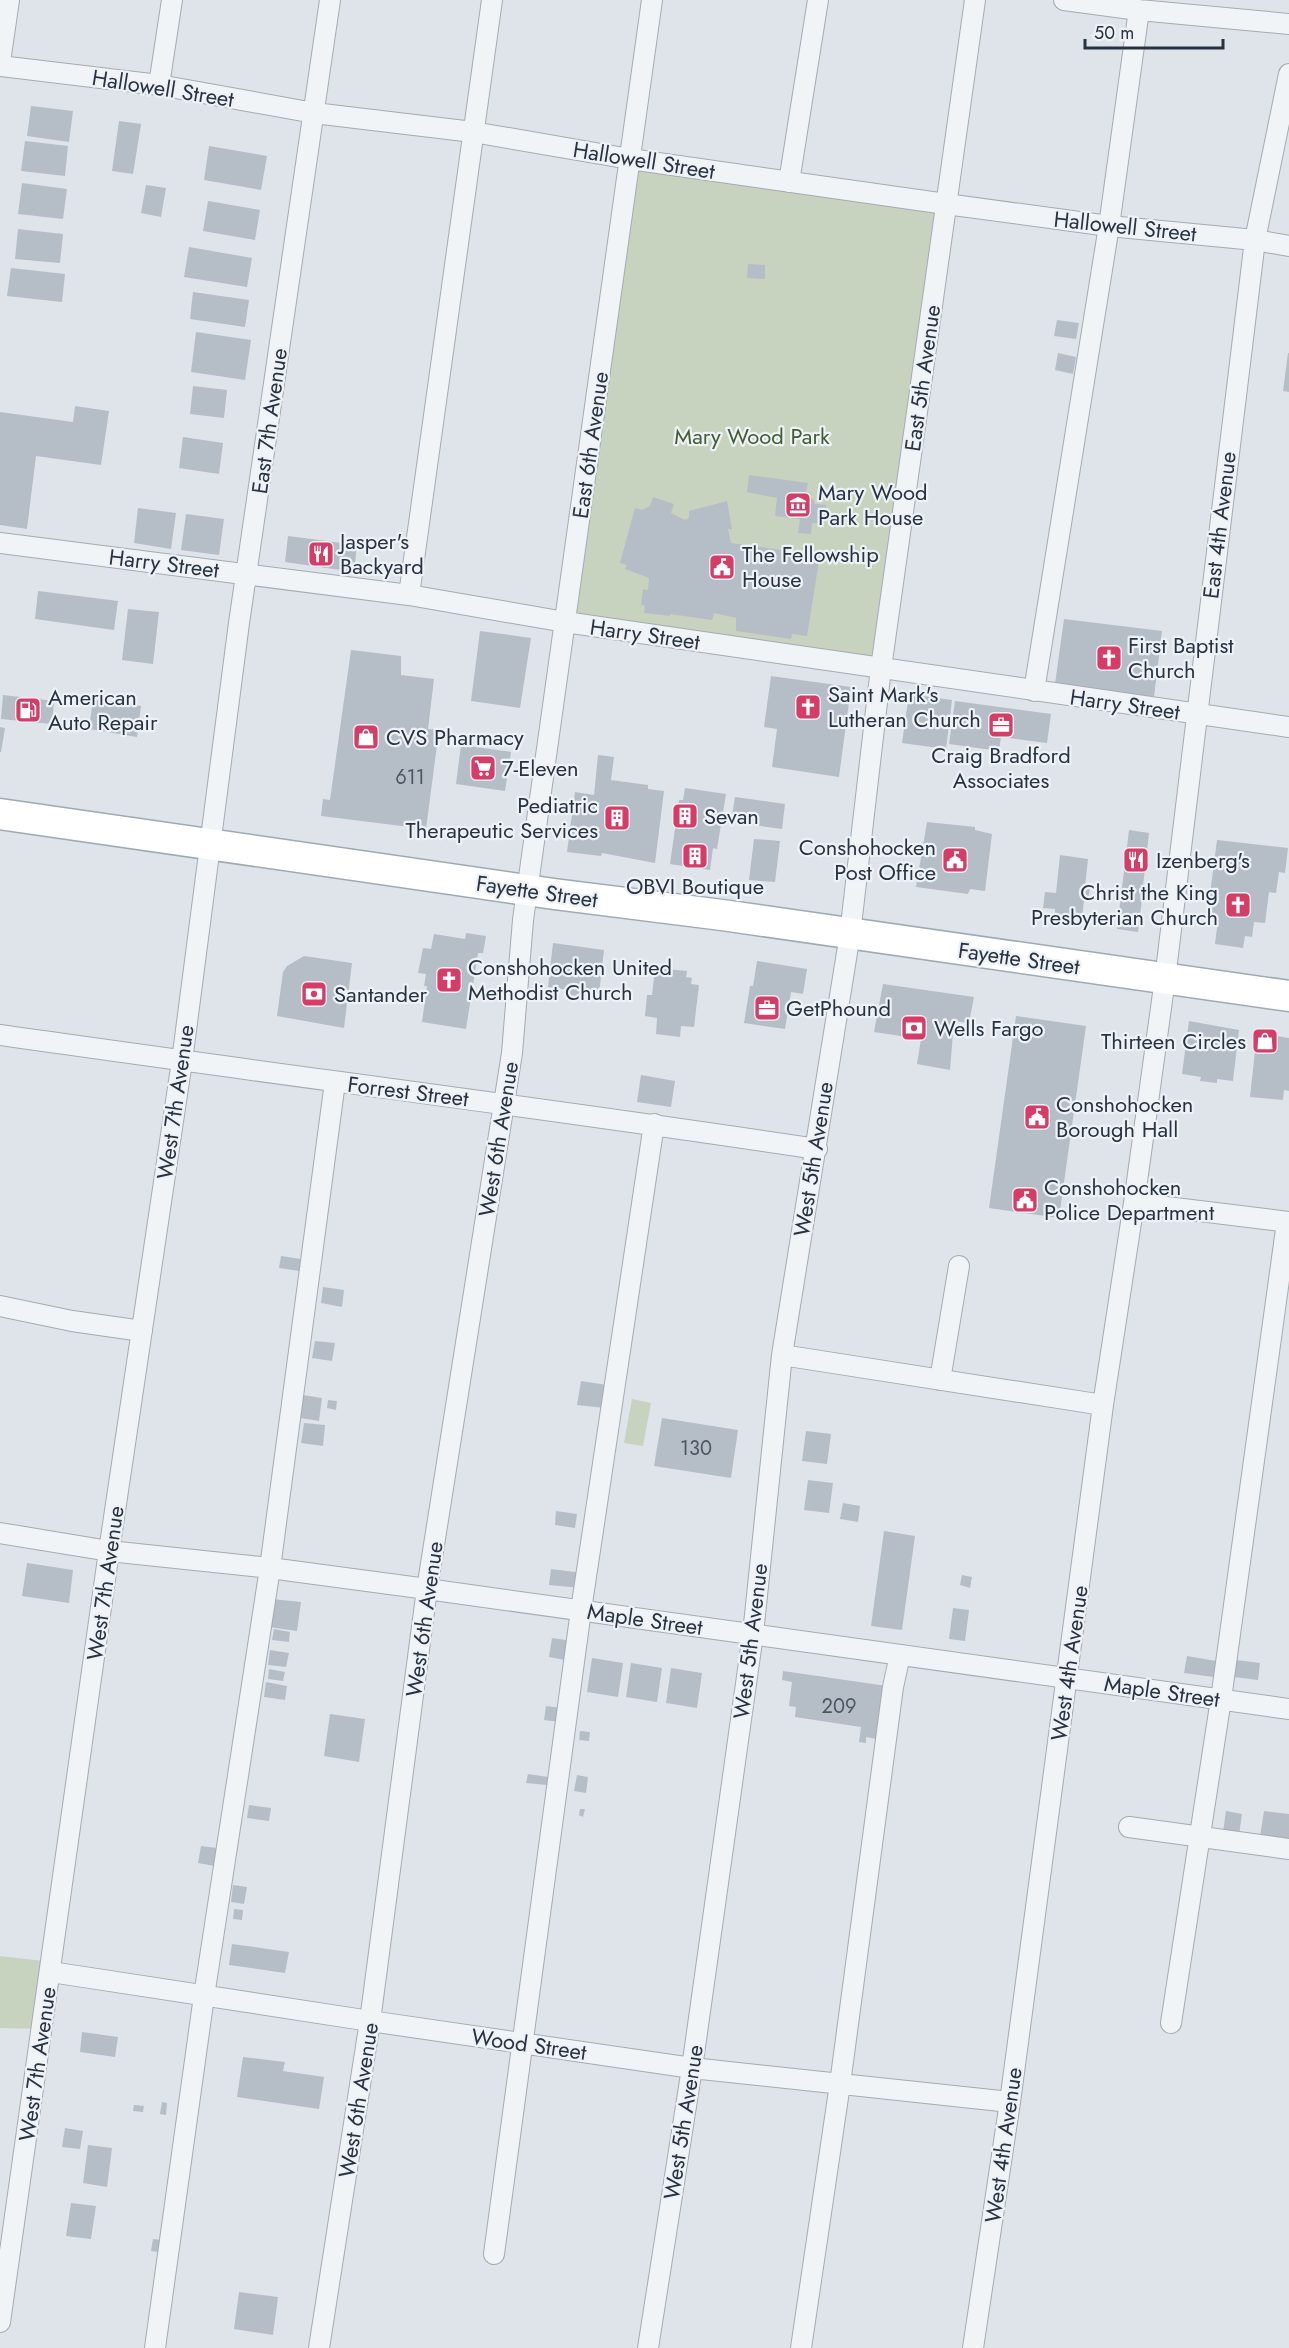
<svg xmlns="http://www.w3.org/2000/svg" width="1289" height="2348" font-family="Jost,sans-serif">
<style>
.green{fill:#c7d3bf}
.building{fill:#b5bec6}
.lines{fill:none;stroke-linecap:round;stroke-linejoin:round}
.minor-casing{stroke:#a3abb3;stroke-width:22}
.primary-casing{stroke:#9daab5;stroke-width:33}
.minor{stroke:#f1f4f7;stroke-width:20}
.primary{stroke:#fff;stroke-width:30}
.labels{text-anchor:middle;stroke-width:4.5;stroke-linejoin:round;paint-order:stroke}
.number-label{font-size:20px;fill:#4a5662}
.street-label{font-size:22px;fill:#273341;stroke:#eef2f6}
.park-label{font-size:22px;fill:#405d33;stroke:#eef2f6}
.poi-label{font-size:22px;fill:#273341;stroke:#eef2f6;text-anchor:start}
</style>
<rect width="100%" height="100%" fill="#dee4e9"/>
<path class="green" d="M630 159 946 204 881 668 565 622Z
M632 1399 651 1403 643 1446 624 1443Z
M0 1956 52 1962 42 2029 0 2028Z"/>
<path class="building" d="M31 106 73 111 69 142 27 136Z
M119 121 141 124 133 174 112 171Z
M25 141 68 146 65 176 21 171Z
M209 146 267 156 261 190 204 180Z
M22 183 67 189 63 219 18 214Z
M146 185 166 188 161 217 141 213Z
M208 201 260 210 255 240 203 231Z
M18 229 63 234 60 263 15 259Z
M189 247 252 258 247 287 184 277Z
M748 264 765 265V279L747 278Z
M11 268 65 274 62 302 7 296Z
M193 292 249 300 245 327 190 319Z
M1057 320 1079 323 1076 339 1054 336Z
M196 332 251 340 245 380 191 372Z
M1058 353 1076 357 1073 374 1055 370Z
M1288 353H1289V392L1283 391Z
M193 386 227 390 224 418 190 414Z
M75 406 109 411 101 465 36 456 27 529 0 525V412L73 422Z
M183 437 223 443 219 474 179 468Z
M749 475 808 483 805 498 813 499 815 504 826 505 824 524 812 523 811 534 798 533 800 519 775 516 777 498 747 492Z
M653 497 674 504 671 513 685 520 689 518V511L727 501 732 529H728L731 543 820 555 807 636 792 634 791 639 736 631V618L714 613 712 620 670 614V616L644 613 645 606 641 605 643 589 648 590 649 578 625 569 627 565 620 563 635 508 642 510 650 506Z
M138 508 176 513 171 549 134 543Z
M186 514 224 519 219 555 181 550Z
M288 536 357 545 354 572 285 562Z
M38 591 118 601 114 630 35 619Z
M128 609 159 612 153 664 122 660Z
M1064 619 1162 631 1154 697 1055 684Z
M480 631 531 638 520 708 471 701Z
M351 650 401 656V675L434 679 428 729 439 730 426 829 321 816 323 799 330 800Z
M771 676 851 687 839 777 772 767 777 729 764 727Z
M909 694 952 700 946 749 902 743Z
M3 695 54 701 52 724 1 719Z
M93 699 141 706 137 737 89 729Z
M955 701 1051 714 1047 743 1001 737 999 751 949 744Z
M0 727 5 728 1 752H0Z
M461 745 511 752 505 791 456 784Z
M598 755 614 757 611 780 648 785V789L664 791 655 863 602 853 601 856 567 852 575 792 594 795Z
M685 788 726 794 717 849 713 848 710 870 670 864 679 800H683Z
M735 797 785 804 782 829 731 822Z
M927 822 975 827V830L992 834 985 891 970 889 968 894 916 887Z
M1129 830 1149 833 1143 886 1148 887 1147 899H1142L1138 932 1117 929Z
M754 839 780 841 775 882 749 880Z
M1217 840 1288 848 1285 873 1279 872 1276 893 1269 892 1265 923 1254 922 1252 937 1245 936 1243 948 1215 944 1218 919 1207 917Z
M1060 855 1088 859 1085 887H1090L1088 900H1084L1082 918 1055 915V909L1043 908 1045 892 1056 893Z
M466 933 486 936 483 953H478L466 1029 422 1022 427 986H424L426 974 418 973 423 948 431 949 434 934 465 939Z
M553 943 604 950 599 994 586 992 585 997 568 995 569 990 548 987Z
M304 956 352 963 344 1028 277 1016 283 972 287 966Z
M757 961 807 969 803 994 791 992 785 1029 744 1023 750 986H753Z
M655 968 687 971 686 977 692 978 691 984 699 985 694 1027 681 1026 680 1037 656 1034 657 1018 645 1016 647 995H652Z
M883 984 974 997 969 1023 954 1021 950 1070 917 1064 921 1039 874 1032Z
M1016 1016 1086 1026 1059 1218 989 1208Z
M1189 1021 1239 1030 1233 1081 1217 1079V1083L1200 1081 1201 1077 1182 1074Z
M1257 1033 1289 1038V1091L1284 1090 1283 1100 1250 1097Z
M641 1075 675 1081 671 1107 637 1102Z
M281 1256 301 1259 299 1271 279 1268Z
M323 1287 344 1290 342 1307 321 1303Z
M315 1341 335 1343 332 1361 312 1358Z
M581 1381 607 1385 604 1408 577 1405Z
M303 1395 322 1398 319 1421 300 1418Z
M328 1400 337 1401 336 1410 327 1408Z
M662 1418 738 1430 731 1478 654 1466Z
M304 1423 325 1425 323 1446 301 1443Z
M806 1431 831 1434 827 1464 802 1461Z
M808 1480 833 1483 829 1513 804 1510Z
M843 1503 860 1506 858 1522 840 1519Z
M556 1511 577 1514 575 1528 555 1525Z
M884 1531 915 1536 902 1630 871 1626Z
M27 1563 73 1570 69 1603 22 1596Z
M551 1569 583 1573 581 1588 549 1585Z
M962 1575 972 1577 970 1588 960 1585Z
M272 1599 301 1602 297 1631 269 1627Z
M953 1608 969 1610 965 1641 949 1639Z
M274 1629 290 1632 289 1642 272 1640Z
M552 1638 573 1641 570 1661 549 1657Z
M270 1650 289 1653 286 1667 268 1665Z
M1187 1656 1216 1661 1214 1677 1184 1673Z
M592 1658 623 1663 618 1697 587 1692Z
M1236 1660 1260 1663 1258 1680 1234 1677Z
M631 1663 662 1668 657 1702 626 1697Z
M671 1668 702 1673 697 1708 666 1703Z
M269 1669 285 1672 283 1681 268 1679Z
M783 1671 887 1686 881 1740 866 1737V1743L859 1742 861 1727 795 1717 796 1707 789 1706 792 1682 782 1680Z
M266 1682 287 1686 285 1700 264 1697Z
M546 1706 562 1708 560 1722 544 1720Z
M330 1714 365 1719 359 1762 324 1756Z
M580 1731 590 1732 589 1741 579 1740Z
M528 1774 548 1777 547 1785 526 1783Z
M577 1775 588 1777 586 1793 574 1791Z
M249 1805 271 1808 269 1821 247 1818Z
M580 1809H585L583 1817 579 1815Z
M1226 1811 1242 1814 1239 1835 1223 1832Z
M1264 1811 1289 1814V1847L1259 1843Z
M201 1846 217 1848 215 1866 198 1863Z
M233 1885 247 1887 244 1904 231 1902Z
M234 1909 243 1910 242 1920 233 1919Z
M232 1944 289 1952 285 1973 229 1965Z
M82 2032 118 2037 115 2057 80 2052Z
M243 2057 285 2062 283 2071 324 2077 319 2109 237 2097Z
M162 2102 167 2103 166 2115 160 2114Z
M134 2105 144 2106 143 2112 133 2111Z
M65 2128 83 2131 80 2149 62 2147Z
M88 2145 112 2148 107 2187 83 2183Z
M71 2203 96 2206 91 2239 66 2236Z
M153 2239 161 2240 159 2252 151 2251Z
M239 2292 278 2297 273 2335 234 2329Z"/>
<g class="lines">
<defs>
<path id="minor" d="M1064 0 1139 10 1289 24
M0 62 9 0
M0 66 159 85 314 113 473 132 630 159 946 204 1109 226 1255 240 1289 246
M159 85 172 0
M789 182 818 0
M0 543 409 595 565 622 1289 727
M409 595 492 0
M1034 691 1109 226 1139 10
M0 1035C272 1074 545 1108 817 1149
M1134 1203 1289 1222
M0 1306 72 1321 142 1331
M782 1355 1103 1405
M940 1380 959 1266
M0 1533 109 1551 270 1568 427 1589 1289 1709
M1129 1827 1289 1849
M51 1972 370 2021 692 2068 1010 2102
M1171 2023 1221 1699 1287 1222
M494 2254 581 1610 654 1124
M0 2322 109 1551 182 1061 239 623 330 0
M155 2348 204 1996 270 1568 335 1082
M319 2348 370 2021 427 1589 512 1053 523 920 652 0
M648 2348 692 2068 753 1634 782 1355 850 934 881 668 975 0
M801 2348 840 2084 893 1687 900 1655
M973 2348 1010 2102 1103 1405 1134 1203 1165 979 1255 240 1289 74"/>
<path id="primary" d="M0 814 554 894 722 915 1289 996"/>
</defs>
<use href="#minor" class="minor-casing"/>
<use href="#primary" class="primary-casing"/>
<use href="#minor" class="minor"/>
<use href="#primary" class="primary"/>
</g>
<defs>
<symbol id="museum-square" viewBox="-11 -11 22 22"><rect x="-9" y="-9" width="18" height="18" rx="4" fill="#d53c66" stroke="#eef2f6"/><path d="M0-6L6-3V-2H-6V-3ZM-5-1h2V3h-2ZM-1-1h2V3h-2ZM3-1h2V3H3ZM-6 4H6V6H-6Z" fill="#fff"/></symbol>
<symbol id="restaurant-square" viewBox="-11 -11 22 22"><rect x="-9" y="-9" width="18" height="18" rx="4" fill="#d53c66" stroke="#eef2f6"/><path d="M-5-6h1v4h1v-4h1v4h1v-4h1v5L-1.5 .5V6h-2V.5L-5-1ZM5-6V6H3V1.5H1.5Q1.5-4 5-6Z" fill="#fff"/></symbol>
<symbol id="civic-square" viewBox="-11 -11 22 22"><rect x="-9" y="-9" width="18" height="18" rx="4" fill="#d53c66" stroke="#eef2f6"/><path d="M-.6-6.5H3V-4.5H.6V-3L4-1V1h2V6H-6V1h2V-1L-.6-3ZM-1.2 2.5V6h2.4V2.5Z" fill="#fff"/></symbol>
<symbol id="church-square" viewBox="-11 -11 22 22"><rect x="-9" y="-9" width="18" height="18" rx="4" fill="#d53c66" stroke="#eef2f6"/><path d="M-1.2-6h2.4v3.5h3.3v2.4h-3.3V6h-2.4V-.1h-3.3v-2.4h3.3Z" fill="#fff"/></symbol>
<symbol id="fuel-square" viewBox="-11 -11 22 22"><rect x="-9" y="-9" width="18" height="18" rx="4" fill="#d53c66" stroke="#eef2f6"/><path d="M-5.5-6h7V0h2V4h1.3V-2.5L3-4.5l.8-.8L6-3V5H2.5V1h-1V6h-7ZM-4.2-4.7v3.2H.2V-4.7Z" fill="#fff"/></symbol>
<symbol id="office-square" viewBox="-11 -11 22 22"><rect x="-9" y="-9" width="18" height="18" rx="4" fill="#d53c66" stroke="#eef2f6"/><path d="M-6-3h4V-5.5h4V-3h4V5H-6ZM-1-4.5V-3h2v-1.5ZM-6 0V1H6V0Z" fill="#fff"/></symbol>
<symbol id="shop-square" viewBox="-11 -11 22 22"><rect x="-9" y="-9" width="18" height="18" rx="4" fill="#d53c66" stroke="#eef2f6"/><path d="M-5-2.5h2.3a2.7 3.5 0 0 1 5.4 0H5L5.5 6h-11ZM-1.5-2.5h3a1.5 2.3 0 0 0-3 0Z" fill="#fff"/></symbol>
<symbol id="supermarket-square" viewBox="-11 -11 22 22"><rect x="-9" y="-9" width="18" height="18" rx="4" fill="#d53c66" stroke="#eef2f6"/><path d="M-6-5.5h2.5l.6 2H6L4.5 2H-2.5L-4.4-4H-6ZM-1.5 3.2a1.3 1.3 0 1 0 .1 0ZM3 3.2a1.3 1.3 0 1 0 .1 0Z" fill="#fff"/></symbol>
<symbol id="building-square" viewBox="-11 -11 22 22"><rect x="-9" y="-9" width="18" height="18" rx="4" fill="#d53c66" stroke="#eef2f6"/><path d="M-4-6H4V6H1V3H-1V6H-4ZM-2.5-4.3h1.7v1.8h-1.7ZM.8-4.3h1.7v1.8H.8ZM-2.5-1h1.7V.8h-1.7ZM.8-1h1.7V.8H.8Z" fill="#fff"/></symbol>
<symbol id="bank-square" viewBox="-11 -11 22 22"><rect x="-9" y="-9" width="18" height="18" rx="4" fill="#d53c66" stroke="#eef2f6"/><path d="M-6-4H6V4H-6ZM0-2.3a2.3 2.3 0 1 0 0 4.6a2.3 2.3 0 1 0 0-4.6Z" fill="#fff"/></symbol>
</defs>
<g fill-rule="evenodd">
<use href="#museum-square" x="783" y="490" width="30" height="30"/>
<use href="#restaurant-square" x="306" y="539" width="30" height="30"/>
<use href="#civic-square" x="707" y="552" width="30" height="30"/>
<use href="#church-square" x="1094" y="643" width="30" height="30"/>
<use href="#church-square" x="793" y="692" width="30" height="30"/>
<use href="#fuel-square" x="13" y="695" width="30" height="30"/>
<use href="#office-square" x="986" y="710" width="30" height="30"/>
<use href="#shop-square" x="351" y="722" width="30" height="30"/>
<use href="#supermarket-square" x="468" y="753" width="30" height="30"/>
<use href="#building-square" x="670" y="801" width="30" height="30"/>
<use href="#building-square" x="602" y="803" width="30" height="30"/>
<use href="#building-square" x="680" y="841" width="30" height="30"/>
<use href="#civic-square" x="940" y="845" width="30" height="30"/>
<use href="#restaurant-square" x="1121" y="845" width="30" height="30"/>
<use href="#church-square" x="1223" y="890" width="30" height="30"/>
<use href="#church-square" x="434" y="965" width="30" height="30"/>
<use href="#bank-square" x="299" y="979" width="30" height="30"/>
<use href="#office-square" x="752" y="993" width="30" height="30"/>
<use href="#bank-square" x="899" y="1013" width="30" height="30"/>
<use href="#shop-square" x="1250" y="1026" width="30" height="30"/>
<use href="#civic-square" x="1022" y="1102" width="30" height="30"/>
<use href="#civic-square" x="1010" y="1185" width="30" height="30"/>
</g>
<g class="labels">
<g class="number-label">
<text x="410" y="784">611</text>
<text x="696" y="1455">130</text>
<text x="839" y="1713">209</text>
</g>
<g class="street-label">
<text transform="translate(163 88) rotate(9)" y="8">Hallowell Street</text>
<text transform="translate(644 160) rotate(9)" y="8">Hallowell Street</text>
<text transform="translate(1125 226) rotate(6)" y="8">Hallowell Street</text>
<text transform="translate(922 378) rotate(-82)" y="8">East 5th Avenue</text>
<text transform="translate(269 421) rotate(-82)" y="8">East 7th Avenue</text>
<text transform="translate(590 445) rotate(-82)" y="8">East 6th Avenue</text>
<text transform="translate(1219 525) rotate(-83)" y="8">East 4th Avenue</text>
<text transform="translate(164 563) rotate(7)" y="8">Harry Street</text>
<text transform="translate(645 634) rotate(8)" y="8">Harry Street</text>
<text transform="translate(1125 704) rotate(8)" y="8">Harry Street</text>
<text transform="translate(537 891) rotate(8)" y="8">Fayette Street</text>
<text transform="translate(1019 958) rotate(8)" y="8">Fayette Street</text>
<text transform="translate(408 1091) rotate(7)" y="8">Forrest Street</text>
<text transform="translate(175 1102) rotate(-82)" y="8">West 7th Avenue</text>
<text transform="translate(498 1139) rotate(-81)" y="8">West 6th Avenue</text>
<text transform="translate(813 1159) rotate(-81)" y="8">West 5th Avenue</text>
<text transform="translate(105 1583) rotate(-82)" y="8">West 7th Avenue</text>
<text transform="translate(424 1619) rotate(-82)" y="8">West 6th Avenue</text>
<text transform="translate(645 1619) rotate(8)" y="8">Maple Street</text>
<text transform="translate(750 1641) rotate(-83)" y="8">West 5th Avenue</text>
<text transform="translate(1069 1663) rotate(-82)" y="8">West 4th Avenue</text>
<text transform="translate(1162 1691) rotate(8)" y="8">Maple Street</text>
<text transform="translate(529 2044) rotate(8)" y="8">Wood Street</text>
<text transform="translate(37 2064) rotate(-82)" y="8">West 7th Avenue</text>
<text transform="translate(358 2100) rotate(-81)" y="8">West 6th Avenue</text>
<text transform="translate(683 2122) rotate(-81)" y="8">West 5th Avenue</text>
<text transform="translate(1003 2145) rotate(-82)" y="8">West 4th Avenue</text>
</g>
<g class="park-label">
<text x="752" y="444">Mary Wood Park</text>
</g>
<g class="poi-label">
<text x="818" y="500">Mary Wood<tspan x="818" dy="25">Park House</tspan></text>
<text x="340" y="549">Jasper's<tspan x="340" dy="25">Backyard</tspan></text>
<text x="742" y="562">The Fellowship<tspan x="742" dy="25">House</tspan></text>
<text x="1128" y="653">First Baptist<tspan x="1128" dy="25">Church</tspan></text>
<text x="828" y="702">Saint Mark's<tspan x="828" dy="25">Lutheran Church</tspan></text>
<text x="48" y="705">American<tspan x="48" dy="25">Auto Repair</tspan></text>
<text x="386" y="745">CVS Pharmacy</text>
<text x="1001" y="763" text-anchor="middle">Craig Bradford<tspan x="1001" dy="25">Associates</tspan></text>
<text x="502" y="776">7-Eleven</text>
<text x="598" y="813" text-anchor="end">Pediatric<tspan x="598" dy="25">Therapeutic Services</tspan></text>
<text x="704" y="824">Sevan</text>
<text x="936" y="855" text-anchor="end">Conshohocken<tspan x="936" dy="25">Post Office</tspan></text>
<text x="1156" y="868">Izenberg's</text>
<text x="695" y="894" text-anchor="middle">OBVI Boutique</text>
<text x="1218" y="900" text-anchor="end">Christ the King<tspan x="1218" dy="25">Presbyterian Church</tspan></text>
<text x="468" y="975">Conshohocken United<tspan x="468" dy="25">Methodist Church</tspan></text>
<text x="334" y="1002">Santander</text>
<text x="786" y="1016">GetPhound</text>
<text x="934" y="1036">Wells Fargo</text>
<text x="1246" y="1049" text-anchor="end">Thirteen Circles</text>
<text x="1056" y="1112">Conshohocken<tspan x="1056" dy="25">Borough Hall</tspan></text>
<text x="1044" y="1195">Conshohocken<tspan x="1044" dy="25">Police Department</tspan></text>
</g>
</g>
<path d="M1085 39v9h138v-9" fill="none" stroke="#273341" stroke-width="3"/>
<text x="1094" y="39" font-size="18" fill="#273341" stroke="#eef2f6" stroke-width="4.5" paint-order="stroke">50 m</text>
</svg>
